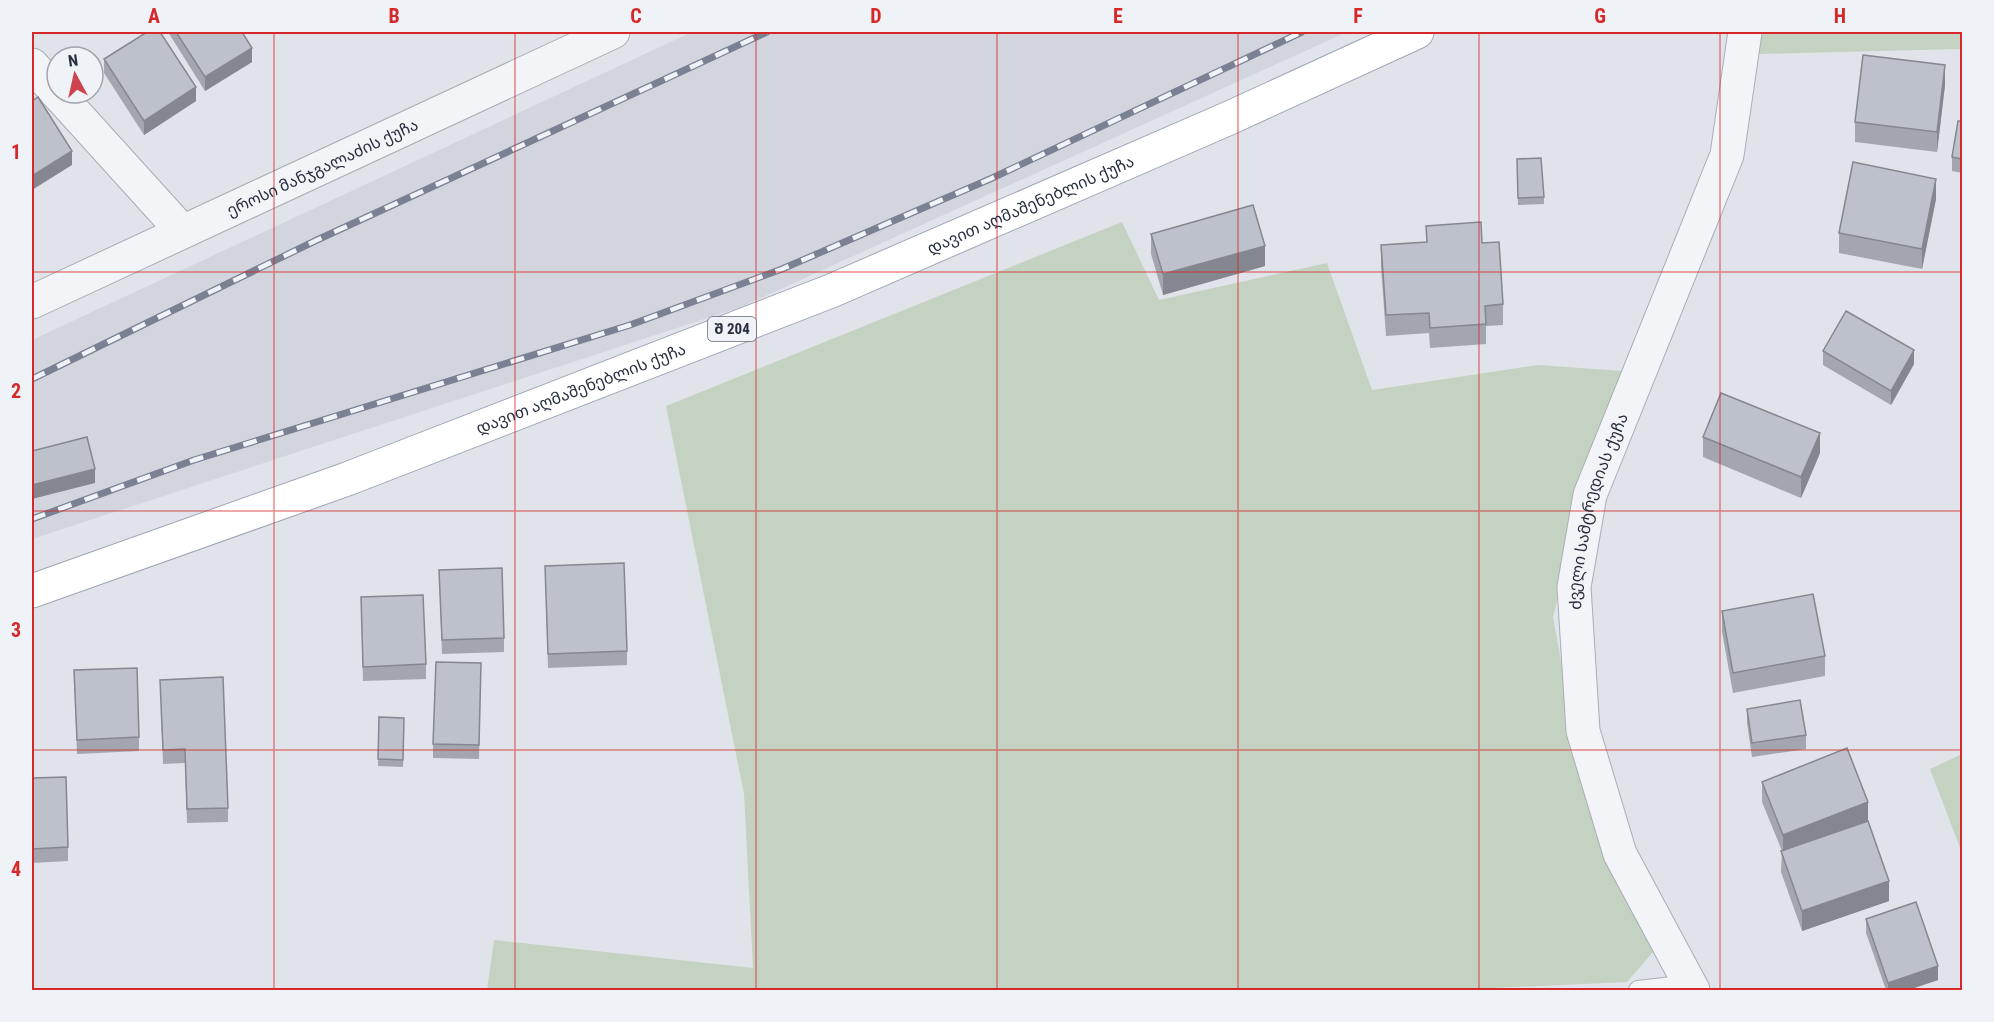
<svg xmlns="http://www.w3.org/2000/svg" width="1994" height="1022" font-family="'Roboto Condensed','Noto Sans Georgian',sans-serif">
<style>
.built{fill:#d2d5de}
.green{fill:#c4d3c1}
.lines{fill:none;stroke-linecap:round;stroke-linejoin:round}
.service-casing{stroke:#a9adb6;stroke-width:20}
.minor-casing{stroke:#a9adb6;stroke-width:35}
.primary-casing{stroke:#9fa6b5;stroke-width:35}
.service{stroke:#f2f4f7;stroke-width:18}
.minor{stroke:#f2f4f7;stroke-width:33}
.primary{stroke:#fff;stroke-width:33}
.rail-casing{stroke:#798193;stroke-width:7}
.rail{stroke:#eff2f6;stroke-width:4.5;stroke-dasharray:14;stroke-linecap:butt}
.wall{fill:#a3a6af}
.shaded-wall{fill:#84878f}
.building{fill:#bdc1cc;stroke:#84878f;stroke-width:1.5}
.grid{fill:none;stroke:#d62828;stroke-width:1.5;stroke-opacity:0.55}
.labels{text-anchor:middle;stroke-width:4.5;stroke-linejoin:round;paint-order:stroke}
.shield{fill:#eff2f6;stroke:#646a77;stroke-width:1.5}
.shield-label{font-size:15px;font-weight:bold;fill:#282f40}
.street-label{font-size:16px;fill:#282f40;stroke:#eff2f6}
.neatline{fill:none;stroke:#d62828;stroke-width:2}
.grid-label{font-size:20px;text-anchor:middle;font-weight:bold;fill:#d62828}
</style>
<rect width="100%" height="100%" fill="#e0e3e9"/>
<path class="built" d="M692 32H1347L741 307 32 539V340Z"/>
<path class="green" d="M1761 32H1962V49L1759 54Z
M1122 222 1159 300 1327 263 1372 390 1538 365 1623 371 1593 458 1553 617 1574 734 1653 952 1627 982 1449 990H487L494 940 753 968 744 794 666 406Z
M1962 754V853L1930 769Z"/>
<g class="lines">
<defs>
<path id="service" d="M1638 990 1690 984"/>
<g id="minor">
<path d="M32 65 57 93"/>
<path d="M57 93 182 231"/>
<path id="s1" d="M32 302 613 32"/>
<path id="s2" d="M1693 990 1620 854 1583 731 1574 587 1590 495 1727 155 1745 32"/>
</g>
<g id="primary">
<path id="s3" d="M32 591 347 479 831 291 1227 119 1417 32"/>
</g>
</defs>
<use href="#service" class="service-casing"/>
<use href="#minor" class="minor-casing"/>
<use href="#primary" class="primary-casing"/>
<use href="#service" class="service"/>
<use href="#minor" class="minor"/>
<use href="#primary" class="primary"/>
<defs>
<path id="rail" d="M32 379 317 240 767 32
M32 519 194 460 630 325 782 269 990 179 1302 32"/>
</defs>
<use href="#rail" class="rail-casing"/>
<use href="#rail" class="rail"/>
</g>
<path class="wall" d="M168 32H242L252 62 205 91Z
M104 59 196 101 144 135 104 73Z
M1945 85 1937 152 1855 142V122Z
M1962 121V173L1952 171V157Z
M1517 159 1544 197V204L1518 205Z
M1936 199 1922 269 1839 253V233Z
M1426 226 1482 243 1503 304V325L1486 326V344L1430 348 1429 333 1386 336 1381 266V245L1426 242Z
M1151 234 1265 266 1163 295 1151 254Z
M1823 351 1914 364 1891 405 1823 365Z
M1703 437 1820 453 1801 498 1703 457Z
M545 566 627 651V665L548 668Z
M439 570 504 638V652L442 654Z
M361 597 426 664V679L363 681Z
M1722 611 1825 656V676L1733 693 1722 632Z
M74 670 139 737V751L77 754Z
M481 677 479 759 433 758V744Z
M160 680 228 808V822L187 823 185 763 163 764Z
M1747 709 1806 735V749L1752 757 1747 723Z
M379 717 404 718 403 767 378 766Z
M32 778 68 847V861L32 863Z
M1762 782 1868 821 1889 901 1802 931 1781 872 1782 851 1762 802Z
M1866 919 1938 980 1908 990H1886L1866 933Z"/>
<path class="shaded-wall" d="M252 48V62L205 91V77Z
M1945 65V85L1937 152V132Z
M196 87V101L144 135V121Z
M72 151V165L32 190V176Z
M1936 179V199L1922 269V249Z
M1265 246V266L1163 295V274Z
M1914 350V364L1891 405V391Z
M1820 433V453L1801 498V477Z
M95 469V483L32 499V485Z
M1868 802V822L1783 855V835Z
M1889 881V901L1802 931V911Z
M1938 966V980L1908 990H1888V983Z"/>
<path class="building" d="M147 32H160L196 87 144 121 104 59Z
M176 32H242L252 48 205 77Z
M1863 55 1945 65 1937 132 1855 122Z
M38 97 72 151 32 176V101Z
M1958 121H1962V159L1952 157Z
M1541 158 1544 197 1518 198 1517 159Z
M1853 162 1936 179 1922 249 1839 233Z
M1253 205 1265 246 1163 274 1151 234Z
M1481 222 1482 243 1499 242 1503 304 1485 306 1486 324 1430 328 1429 313 1386 315 1381 245 1427 242 1426 226Z
M1846 311 1914 350 1891 391 1823 351Z
M1721 393 1820 433 1801 477 1703 437Z
M87 437 95 469 32 485V451Z
M624 563 627 651 548 654 545 566Z
M502 568 504 638 442 640 439 570Z
M1813 594 1825 656 1733 673 1722 611Z
M423 595 426 664 363 667 361 597Z
M436 662 481 663 479 745 433 744Z
M137 668 139 737 77 740 74 670Z
M223 677 228 808 187 809 185 749 163 750 160 680Z
M1800 700 1806 735 1752 743 1747 709Z
M379 717 404 718 403 760 378 759Z
M1847 748 1868 802 1783 835 1762 782Z
M66 777 68 847 32 849V778Z
M1868 821 1889 881 1802 911 1781 851Z
M1916 902 1938 966 1888 983 1866 919Z"/>
<path class="grid" d="M274 32V990M515 32V990M756 32V990M997 32V990M1238 32V990M1479 32V990M1720 32V990M32 272H1962M32 511H1962M32 750H1962"/>
<g class="labels">
<rect class="shield" x="708" y="317" width="48" height="24" rx="4.5"/>
<g class="shield-label">
<text x="732" y="334">შ 204</text>
</g>
<g class="street-label">
<text dy="6" stroke="none"><textPath href="#s1" startOffset="320">ეროსი მანჯგალაძის ქუჩა</textPath></text>
<text dy="6" stroke="none"><textPath href="#s3" startOffset="1071">დავით აღმაშენებლის ქუჩა</textPath></text>
<text dy="6" stroke="none"><textPath href="#s3" startOffset="585">დავით აღმაშენებლის ქუჩა</textPath></text>
<text dy="6" stroke="none"><textPath href="#s2" startOffset="506">ძველი სამტრედიას ქუჩა</textPath></text>
</g>
</g>
<rect width="1994" height="1022" fill="none" stroke="#eff2f6" stroke-width="66"/>
<g transform="translate(75 75) rotate(352)"><circle r="28" fill="#eff2f6" stroke="#9fa4ad" stroke-width="1.5"/>
<path d="M0-4.5L10 22L0 15L-10 22Z" fill="#cf434e"/>
<text y="-9" font-size="16" font-weight="bold" text-anchor="middle" fill="#282f40">N</text>
</g>
<rect x="33" y="33" width="1928" height="956" class="neatline"/>
<g class="grid-label">
<text x="154" y="23">A</text>
<text x="394" y="23">B</text>
<text x="636" y="23">C</text>
<text x="876" y="23">D</text>
<text x="1118" y="23">E</text>
<text x="1358" y="23">F</text>
<text x="1600" y="23">G</text>
<text x="1840" y="23">H</text>
<text x="16" y="159">1</text>
<text x="16" y="398">2</text>
<text x="16" y="637">3</text>
<text x="16" y="876">4</text>
</g>
</svg>
